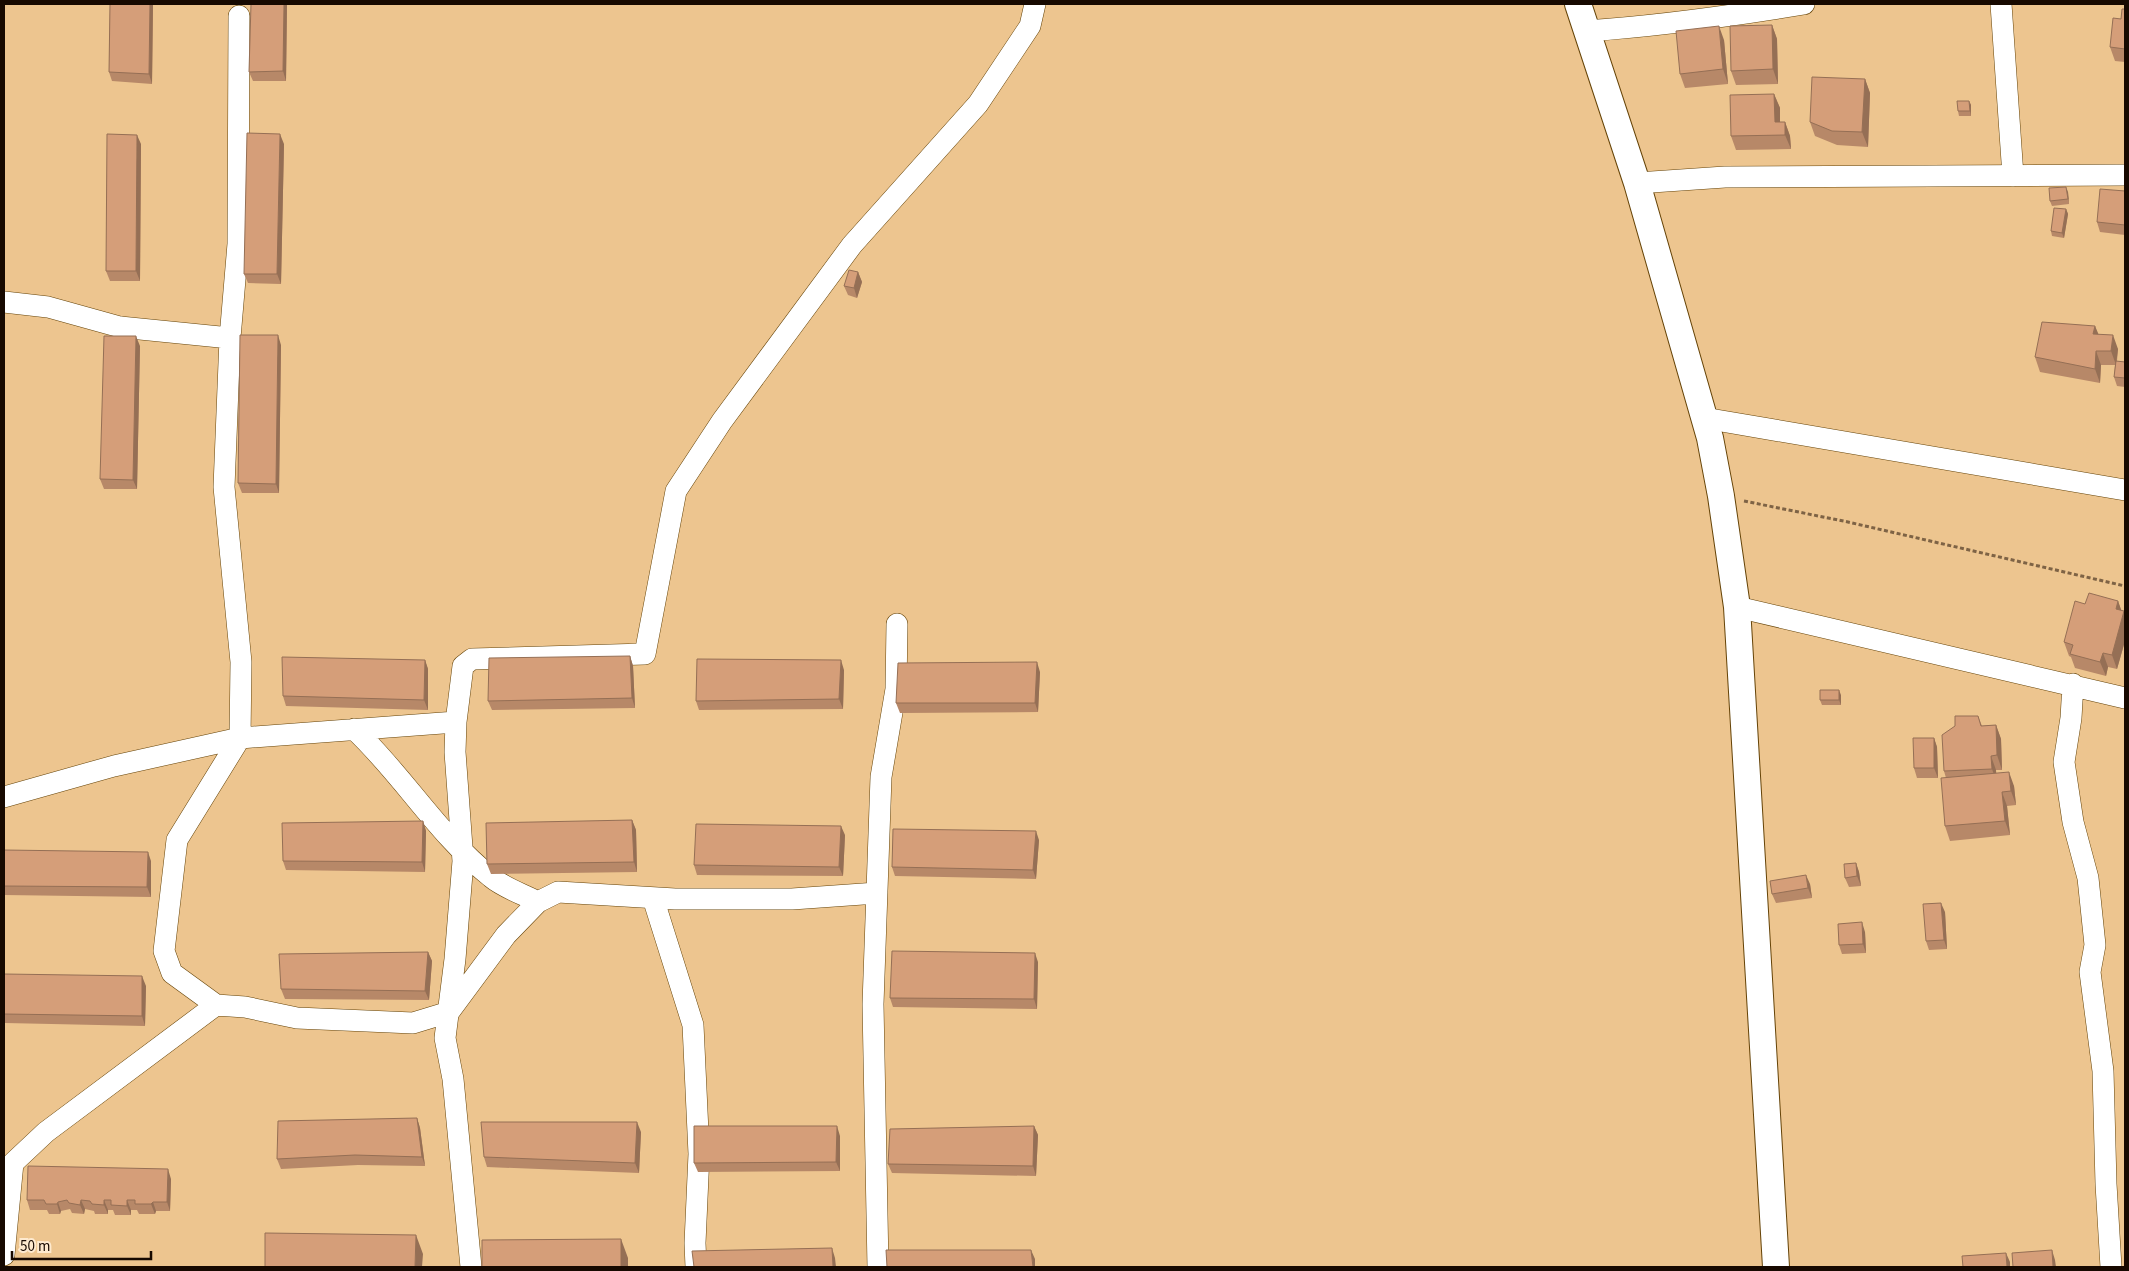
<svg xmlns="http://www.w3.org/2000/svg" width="2129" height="1271" font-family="'Source Sans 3',sans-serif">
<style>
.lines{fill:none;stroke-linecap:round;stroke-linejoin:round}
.minor-casing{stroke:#654307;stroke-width:22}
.major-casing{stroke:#654307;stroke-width:28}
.path{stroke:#7e6345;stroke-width:3;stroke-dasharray:4 2.5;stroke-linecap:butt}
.minor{stroke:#fff;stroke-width:21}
.major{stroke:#fff;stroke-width:26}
.wall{fill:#b78868}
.shaded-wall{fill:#956f55}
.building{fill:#d59e79;stroke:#956f55}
</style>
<rect width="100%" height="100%" fill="#edc58f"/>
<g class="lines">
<defs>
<path id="minor" d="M2001 4 2013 176
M239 16 238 244 230 338 224 487 241 662 240 738 177 840 164 951 172 973 216 1005 245 1007 297 1018 413 1023 449 1012 506 935 538 902 558 892 675 899H792L877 893
M1586 31C1659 26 1731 16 1804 4
M1637 183 1725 177 2125 175
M4 302 48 307 120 327 230 338
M1704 418 2125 490
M1737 607 2125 698
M2073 684 2071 718 2064 762 2073 822 2088 878 2095 945 2090 972 2103 1071 2106 1184 2111 1267
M456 722 455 752 463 861 455 959 445 1038 453 1079 471 1267
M354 729C403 775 438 835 491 877 504 888 523 894 538 902
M4 797 114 766 240 738 456 722 463 666 472 659 645 654 676 491 722 421 852 245 978 104 1030 26 1035 4
M653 898 693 1025 699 1154 695 1243 696 1267
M4 1255 13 1163 46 1132 216 1005
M878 1267 873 1004 881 777 896 689 897 624"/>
<path id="major" d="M1578 4 1637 183 1710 438 1721 496 1737 607 1776 1267"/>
</defs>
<use href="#minor" class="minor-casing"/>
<use href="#major" class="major-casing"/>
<path class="path" d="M1744 501 1848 522 2125 586"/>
<use href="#minor" class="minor"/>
<use href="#major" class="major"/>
</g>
<path class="wall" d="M110 4H153L152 84 112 81 109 72Z
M287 4 286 81H253L249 72Z
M2125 9V62L2115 61 2110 47 2121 19Z
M1772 25 1777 39 1778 84 1736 85 1731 71Z
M1724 40 1728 84 1685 88 1680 74Z
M1865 79 1870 93 1868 147 1837 145 1815 136 1810 122Z
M1774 94 1780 108V122H1785L1790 136 1791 149 1736 150 1731 136Z
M1969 101 1971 105V116H1959L1958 111Z
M141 144 140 281H110L106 271Z
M284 144 281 284 248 283 244 274Z
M2125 191V235L2100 232 2097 222Z
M2068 192 2069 204 2052 206 2050 201Z
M2066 209 2068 214 2064 238 2052 236 2051 231Z
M858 272 862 282 857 298 848 295 844 286Z
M2095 326 2098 335 2118 349 2117 361 2125 362V387L2117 386 2114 377 2115 365H2101L2100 383 2040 372 2035 357Z
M281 345 279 493H242L238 483Z
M140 346 137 489H104L100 479Z
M2118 601 2121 610 2125 614V641L2117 669 2108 667 2106 676 2075 668 2071 657 2069 656 2064 642 2085 604Z
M630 656 633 666 635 708 492 710 488 701Z
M425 660 428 669V710L286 706 283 696Z
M844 670 843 709 699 710 696 701Z
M1040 672 1038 712 900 713 896 703Z
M1841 695V705H1822L1820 700Z
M1978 716 1982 726 1996 725 2001 739 2002 770H1996V773L2014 786 2016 805 2007 806 2010 835 1950 841 1945 826 1946 778 1944 771Z
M1934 738 1937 747 1938 778H1917L1914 768Z
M632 820 636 830 637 872 491 874 487 864Z
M423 821 426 831 425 872 286 870 283 861Z
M845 835 843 876 697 875 694 865Z
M1039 840 1036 879 895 876 892 867Z
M4 850 151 861V897L4 895Z
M1856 863 1859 872 1861 886 1849 887 1845 878Z
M1810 884 1812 898 1776 903 1772 894Z
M1945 912 1947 949 1929 950 1926 941Z
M1865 932 1866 953 1842 954 1839 945Z
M428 952 432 961 429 1000 285 999 281 989Z
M1038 962 1037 1009 893 1007 890 998Z
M4 974 146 986 145 1026 5 1023 4 1021Z
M417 1118 420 1128 425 1166 358 1165 281 1169 277 1159Z
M1034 1126 1038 1135 1036 1176 892 1173 888 1164Z
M641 1132 639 1173 487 1167 484 1157Z
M840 1136V1171L698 1172 694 1163Z
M171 1179 170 1211H156L155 1214H139L137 1210H131V1215H115L113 1210H108V1214H95L94 1211 85 1209 84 1214 72 1213 70 1209 61 1211 60 1214H49L47 1210H30L27 1200Z"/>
<path class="shaded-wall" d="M150 4H153L152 84 149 74Z
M284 4H287L286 81 283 71Z
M1772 25 1777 39 1778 84 1773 69Z
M1719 26 1724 40 1728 84 1723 69Z
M1865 79 1870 93 1868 147 1862 132Z
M1774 94 1780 108V136L1775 122Z
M1969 101 1971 105V116L1970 111Z
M1785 122 1790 136 1791 149 1785 135Z
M280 134 284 144 281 284 277 274Z
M137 135 141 144 140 281 136 271Z
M2066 187 2068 192 2069 204 2068 199Z
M2066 209 2068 214 2064 238 2062 233Z
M858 272 862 282 857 298 854 288Z
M2095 326 2101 340 2093 334Z
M278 335 281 345 279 493 276 484Z
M2113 335 2118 349 2116 365 2111 351Z
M136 336 140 346 137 489 133 480Z
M2096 351 2101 365 2100 383 2095 369Z
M2118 601 2123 615 2116 609Z
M2124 611 2125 614V641L2117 669 2112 655Z
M2103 653 2108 667 2106 676 2100 662Z
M630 656 633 666 635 708 632 698Z
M425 660 428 669V710L424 700Z
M841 660 844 670 843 709 839 699Z
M1037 662 1040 672 1038 712 1035 703Z
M1839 690 1841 695V705L1839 700Z
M1996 725 2001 739 2002 770 1997 755Z
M1934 738 1937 747 1938 778 1934 768Z
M1991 756 1996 770 1997 783 1992 769Z
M2009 772 2014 786 2016 805 2011 791Z
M2002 792 2007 806 2010 835 2005 821Z
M632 820 636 830 637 872 634 862Z
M423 821 426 831 425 872 422 862Z
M841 826 845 835 843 876 839 867Z
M1036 831 1039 840 1036 879 1033 870Z
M148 852 151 861V897L147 887Z
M1856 863 1859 872 1861 886 1857 876Z
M1806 875 1810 884 1812 898 1808 888Z
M1941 903 1945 912 1947 949 1944 940Z
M1862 922 1865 932 1866 953 1863 944Z
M428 952 432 961 429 1000 425 991Z
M1035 953 1038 962 1037 1009 1034 999Z
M142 976 146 986 145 1026 142 1016Z
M417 1118 420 1128 425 1166 422 1157Z
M637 1122 641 1132 639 1173 635 1163Z
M837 1126 840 1136V1171L836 1162Z
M1034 1126 1038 1135 1036 1176 1033 1166Z
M168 1169 171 1179 170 1211 167 1202Z
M81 1200 85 1209 84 1214 80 1205Z
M104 1200 108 1210V1214L104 1205Z
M127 1200 131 1210V1215L127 1206Z
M58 1202 61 1211 60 1214 57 1204Z
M153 1202 156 1211 155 1214 151 1204Z
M416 1235 423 1254 422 1267H415Z
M621 1239 628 1258V1267H621Z
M832 1248 835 1258 836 1267H833Z
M1031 1250 1035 1259V1267H1033Z
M2052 1250 2055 1260 2056 1267H2053Z
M2006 1253 2010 1262V1267H2007Z"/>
<path class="building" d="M110 4H150L149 74 109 72Z
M251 4H284L283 71 249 72Z
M2122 9H2125V49L2110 47 2113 18 2121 19Z
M1772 25 1773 69 1731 71 1730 26Z
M1719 26 1723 69 1680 74 1676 31Z
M1812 77 1865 79 1862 132 1832 131 1810 122Z
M1774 94 1775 122H1785V135L1731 136 1730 95Z
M1957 101H1969L1970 111H1958Z
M247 133 280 134 277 274H244Z
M107 134 137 135 136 271H106Z
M2066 187 2068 199 2050 201 2049 188Z
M2100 189 2125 191V225L2097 222Z
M2054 208 2066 209 2062 233 2051 231Z
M849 270 858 272 854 288 844 286Z
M2042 322 2095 326 2093 334 2113 335 2111 351H2096L2095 369 2035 357Z
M240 335H278L276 484 238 483Z
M104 336H136L133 480 100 479Z
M2116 361 2125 362V378L2114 377Z
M2089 593 2118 601 2116 609 2124 611 2112 655 2103 653 2100 662 2070 654 2073 645 2064 642 2075 601 2085 604Z
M630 656 632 698 488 701 489 658Z
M282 657 425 660 424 700 283 696Z
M697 659 841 660 839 699 696 701Z
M1037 662 1035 703H896L898 663Z
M1820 690H1839V700H1820Z
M1955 716H1978L1981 726 1996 725 1997 755 1991 756 1992 769 1944 771 1942 735 1955 726Z
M1913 738H1934V768H1914Z
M2009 772 2011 791 2002 792 2005 821 1945 826 1941 778Z
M632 820 634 862 487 864 486 823Z
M423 821 422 862 283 861 282 823Z
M696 824 841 826 839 867 694 865Z
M893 829 1036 831 1033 870 892 867Z
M4 850 148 852 147 887 4 886Z
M1856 863 1857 876 1845 878 1844 864Z
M1806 875 1808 888 1772 894 1770 881Z
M1941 903 1944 940 1926 941 1923 904Z
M1862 922 1863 944 1839 945 1838 924Z
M892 951 1035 953 1034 999 890 998Z
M428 952 425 991 281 989 279 954Z
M4 974 142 976V1016L4 1014Z
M417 1118 422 1157 355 1155 277 1159 278 1121Z
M481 1122H637L635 1163 484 1157Z
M694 1126H837L836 1162 694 1163Z
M1034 1126 1033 1166 888 1164 890 1129Z
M28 1166 168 1169 167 1202H153L151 1204H135V1200H127V1206L111 1205V1200H104V1205L92 1204 90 1201 81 1200 80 1205 69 1203 67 1200 58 1202 57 1204H46L44 1200H27Z
M265 1233 416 1235 415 1267H265Z
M621 1239V1267H482V1240Z
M832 1248 833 1267H694L692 1251Z
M886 1250H1031L1033 1267H887Z
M2052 1250 2053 1267H2013L2012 1253Z
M2006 1253 2007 1267H1963L1962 1256Z"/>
<rect width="2129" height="1271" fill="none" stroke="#170900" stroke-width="10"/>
<path d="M12 1251v8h139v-8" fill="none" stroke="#170900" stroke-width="2.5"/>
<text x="20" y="1251" font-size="15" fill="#170900" stroke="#feeacf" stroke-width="4" paint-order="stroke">50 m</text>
</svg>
